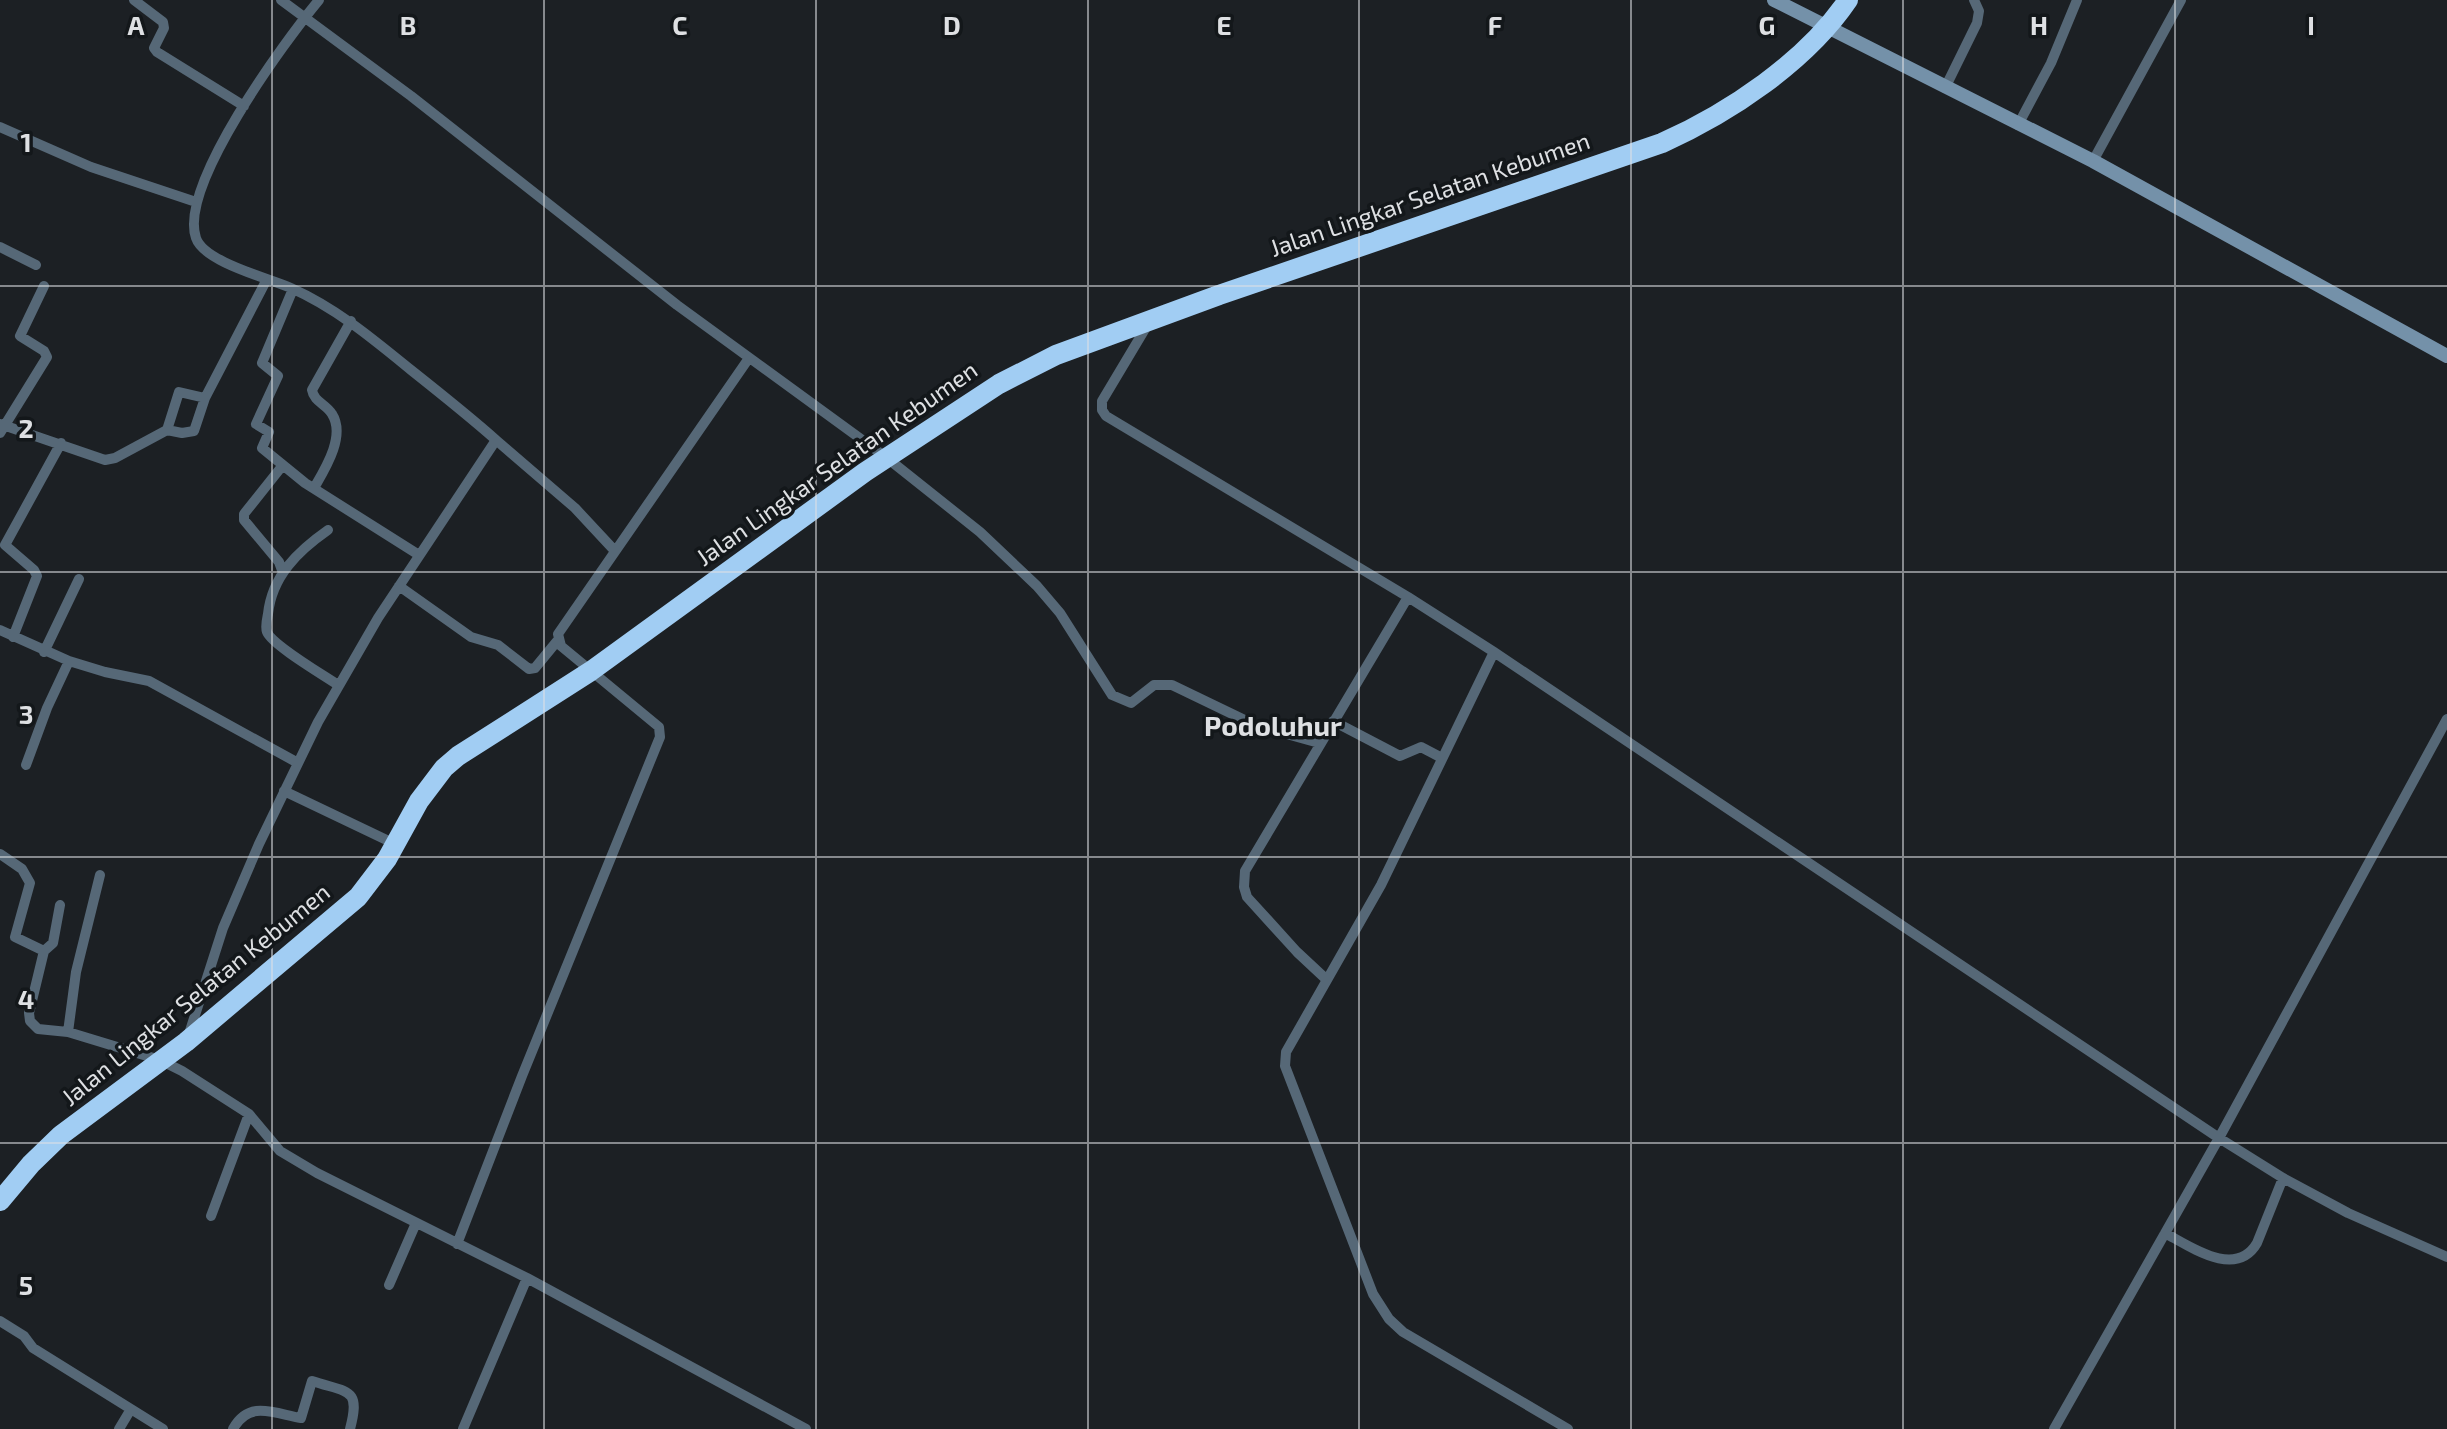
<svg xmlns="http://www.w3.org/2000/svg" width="2447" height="1429" font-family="'Exo 2',sans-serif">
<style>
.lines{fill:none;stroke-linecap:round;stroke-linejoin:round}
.street{stroke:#566877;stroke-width:10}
.secondary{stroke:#7491a9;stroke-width:14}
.highway{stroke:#a1cdf3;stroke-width:20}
.grid{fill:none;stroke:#dee0e3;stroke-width:2;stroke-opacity:0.55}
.labels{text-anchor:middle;stroke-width:7;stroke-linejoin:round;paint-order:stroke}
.street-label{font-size:24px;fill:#dee0e3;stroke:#13171a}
.quarter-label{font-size:28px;font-weight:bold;fill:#dee0e3;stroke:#13171a}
.grid-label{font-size:26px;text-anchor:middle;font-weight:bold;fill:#dee0e3;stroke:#13171a;stroke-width:7;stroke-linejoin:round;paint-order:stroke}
</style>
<rect width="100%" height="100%" fill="#1c2024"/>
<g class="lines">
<path class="street" d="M134 0 163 22 164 28 154 48 157 52 244 106
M281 0 411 96 677 305 887 458 980 532 1037 586 1060 613 1112 695 1131 703 1154 685H1172L1255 725 1319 743
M1945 88 1977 23 1979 11 1974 0
M2018 125 2051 63 2077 0
M0 127 91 167 196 202
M2093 161 2181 0
M0 247 36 265
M293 289 262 363 278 376 256 424 269 432 262 448 305 483 419 555
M1148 324 1102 401V410L1106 416 1408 597 1494 652 2219 1138 2283 1178 2348 1213 2447 1257
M0 424 105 460 115 458 167 430 182 433 194 431 205 398
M167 430 179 392 205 398 267 279
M0 433 47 357 44 351 20 336 44 286
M496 440 575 508 615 551
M283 465 244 514V520L279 562 283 573
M314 488C325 469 346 436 332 414 326 404 314 402 312 390L351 321
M328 530C298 551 272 576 268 614 267 619 265 627 267 632 272 645 325 676 338 685
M399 586 471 637 498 645 529 669 535 668 558 640
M0 630 69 661 105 672 149 681 298 763
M13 637 37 576 34 570 5 545 61 443
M44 652 79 579
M1494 652 1381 885 1286 1052 1285 1066 1373 1294 1389 1319 1403 1332 1568 1429
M1333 721 1400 756 1421 747 1442 758
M26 765 47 708 69 661
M284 791 395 844
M0 854 22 869 30 883 15 937 44 951 29 1013 30 1021 38 1029 68 1032 160 1060 182 1071 249 1114 280 1151 317 1173 527 1278 463 1429
M44 951 53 943 60 905
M1327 980 1297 952 1247 897 1244 887 1245 871 1408 597
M68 1032 76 972 100 875
M188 1037 223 928 259 844 318 722 378 618 496 440C469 416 440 393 411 370 373 339 336 308 291 288 268 278 204 262 196 238 178 186 285 41 319 0
M211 1216 249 1114
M2165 1233C2191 1247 2236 1279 2257 1243L2283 1178
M457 1244 522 1076 660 737 659 727 561 646 558 634 749 358
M527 1278 806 1429
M389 1285 416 1223
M0 1321 24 1336 33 1348 163 1429
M119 1429 131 1409
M233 1429C249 1400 273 1413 301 1418L312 1381C348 1393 361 1387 350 1429
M2054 1429 2219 1138 2447 719"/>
<path class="secondary" d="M1774 0 2093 161 2447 356"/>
<path class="highway" d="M0 1201 31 1164 61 1135 186 1042 358 897 387 859 419 801 444 768 458 756 591 671 865 472 999 384 1056 355 1219 295 1662 143C1729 113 1806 62 1848 0"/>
</g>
<path class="grid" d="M272 0V1429M544 0V1429M816 0V1429M1088 0V1429M1359 0V1429M1631 0V1429M1903 0V1429M2175 0V1429M0 286H2447M0 572H2447M0 857H2447M0 1143H2447"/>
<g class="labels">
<g class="street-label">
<text transform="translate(1430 195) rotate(-19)" y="8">Jalan Lingkar Selatan Kebumen</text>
<text transform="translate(837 464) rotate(-35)" y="8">Jalan Lingkar Selatan Kebumen</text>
<text transform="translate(196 995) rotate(-39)" y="8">Jalan Lingkar Selatan Kebumen</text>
</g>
<g class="quarter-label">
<text x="1273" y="736">Podoluhur</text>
</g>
</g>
<g class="grid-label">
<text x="136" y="35">A</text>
<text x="408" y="35">B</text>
<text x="680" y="35">C</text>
<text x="952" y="35">D</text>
<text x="1224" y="35">E</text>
<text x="1495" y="35">F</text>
<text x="1767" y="35">G</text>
<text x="2039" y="35">H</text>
<text x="2311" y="35">I</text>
<text x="26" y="152">1</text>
<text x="26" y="438">2</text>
<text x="26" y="724">3</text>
<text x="26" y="1009">4</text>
<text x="26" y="1295">5</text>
</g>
</svg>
